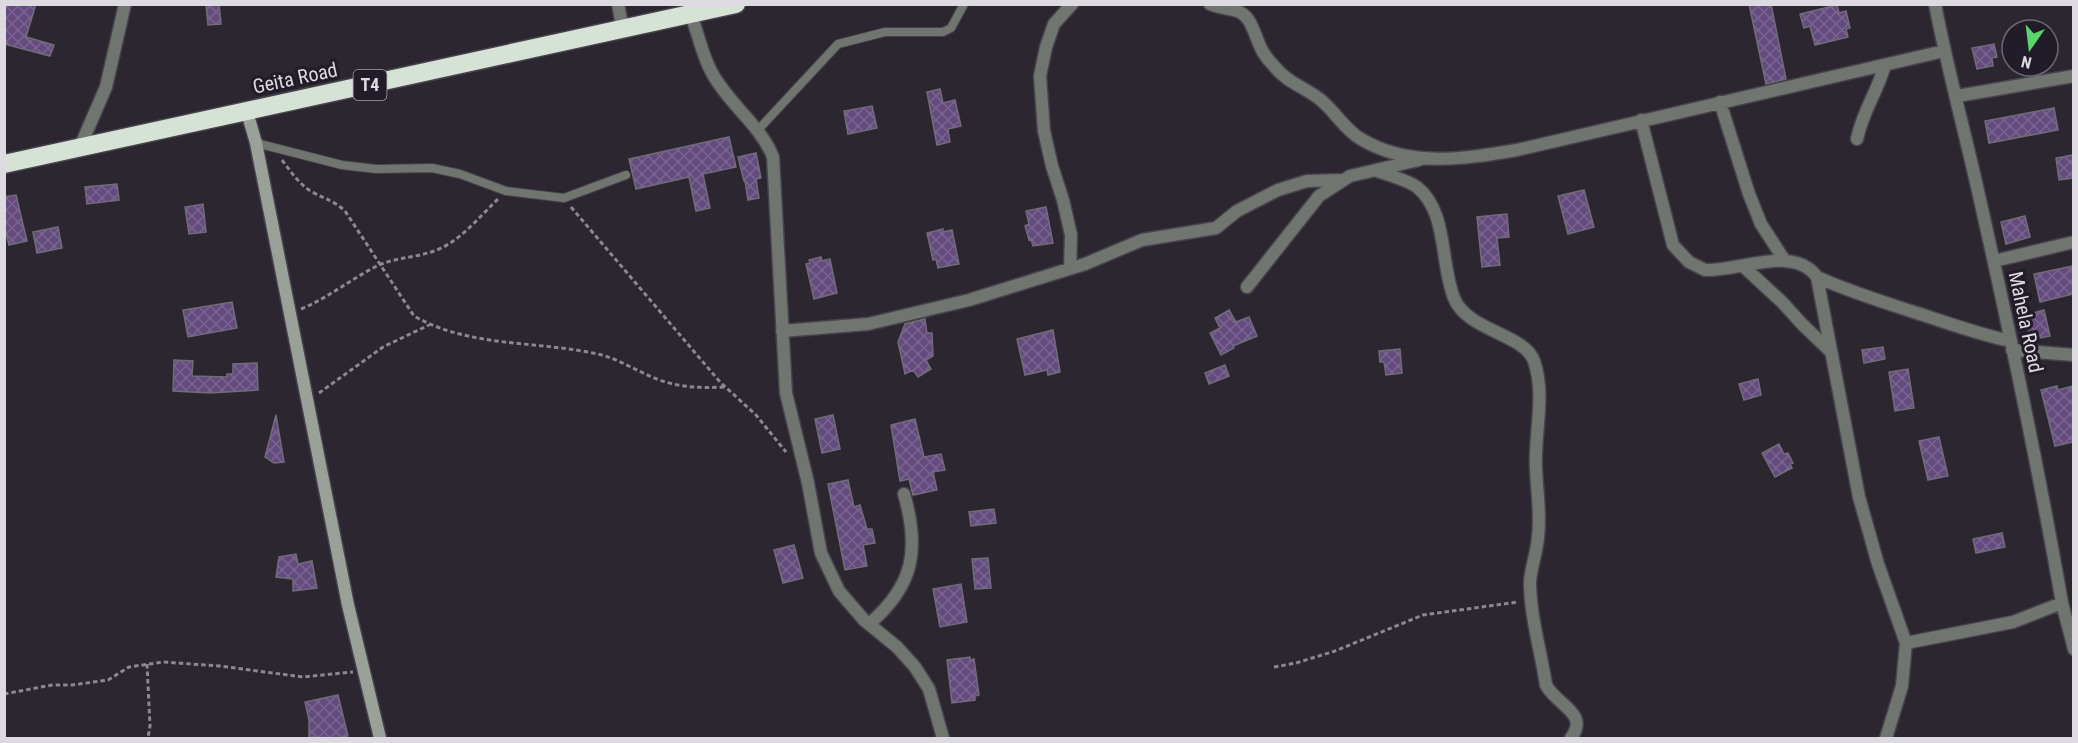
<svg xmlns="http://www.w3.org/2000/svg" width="2078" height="743" font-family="'Roboto Condensed',sans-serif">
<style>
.building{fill:url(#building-cross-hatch);stroke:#726c79;stroke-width:1.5}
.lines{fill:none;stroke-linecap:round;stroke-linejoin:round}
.lane-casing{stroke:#47434c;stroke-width:10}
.street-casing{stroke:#47434c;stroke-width:15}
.secondary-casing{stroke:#47434c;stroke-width:15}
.highway-casing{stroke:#47434c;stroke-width:21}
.path{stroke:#8c8890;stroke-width:3;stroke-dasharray:4.5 3;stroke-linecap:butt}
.lane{stroke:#707570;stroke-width:8}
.street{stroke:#707570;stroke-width:12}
.secondary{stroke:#99a199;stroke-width:12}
.highway{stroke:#d6e2d6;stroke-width:18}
.labels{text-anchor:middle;stroke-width:6;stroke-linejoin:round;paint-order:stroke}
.shield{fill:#211c27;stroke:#a5a1a9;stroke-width:1.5}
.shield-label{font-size:18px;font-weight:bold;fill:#dddae1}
.street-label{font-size:20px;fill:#dddae1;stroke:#211c27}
</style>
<defs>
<pattern id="building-cross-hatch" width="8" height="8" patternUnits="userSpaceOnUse" patternTransform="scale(1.5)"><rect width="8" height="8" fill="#644b7e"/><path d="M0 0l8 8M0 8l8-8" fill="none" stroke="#7a6490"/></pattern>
</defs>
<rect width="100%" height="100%" fill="#2b2630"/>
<path class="building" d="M4 4H36L26 37 54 45 50 56 4 44Z
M206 4H219L221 24 208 25Z
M1749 4H1771L1786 79 1766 84Z
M1837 5 1839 13 1846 11 1850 28 1846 29 1848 37 1815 45 1810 26 1804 28 1800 14Z
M1994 44 1997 57 1992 58 1993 66 1977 69 1972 48Z
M940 89 943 103 955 100 961 126 948 129 950 142 937 145 927 92Z
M872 106 877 128 848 134 844 111Z
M2054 108 2058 130 1989 143 1985 121Z
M729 137 736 167 703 174 710 208 696 211 689 177 636 189 629 159Z
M756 153 761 178 756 179 759 198 748 200 745 181H744L738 157Z
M2073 155V178L2059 180 2056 158Z
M117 184 119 200 87 204 85 187Z
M1584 190 1594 227 1568 234 1558 196Z
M16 195 27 241 9 245 4 225V197Z
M203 204 206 232 189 234 185 207Z
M1046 207 1053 243 1033 246 1031 239 1029 240 1025 226 1029 224 1026 211Z
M1507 214 1509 237 1497 238 1500 265 1482 267 1477 217Z
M2025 216 2030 237 2006 244 2001 222Z
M58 227 62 248 37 253 33 232Z
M943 229V232L952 230 959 264 938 268 936 259 933 260 927 233Z
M821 257 822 261 830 259 837 293 814 299 806 264 810 263 809 260Z
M2073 266V294L2040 302 2034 274Z
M232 302 237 328 188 337 183 310Z
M1229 310 1236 322 1249 317 1257 336 1233 346 1234 348 1221 355 1210 333 1220 328 1215 318Z
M2044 310 2050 336 2031 340 2025 315Z
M925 319 927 333H932L933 356 926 360 931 369 918 377 913 370 905 374 898 342 905 324Z
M1053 330 1060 372 1048 375 1047 370 1025 375 1017 339Z
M1883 347 1885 359 1864 363 1862 350Z
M1400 349 1402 373 1386 375 1384 362H1380L1379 351Z
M174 360 193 361 192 376 227 377V374H233V364L257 363 258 390 210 393 173 391Z
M1225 365 1229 376 1209 384 1205 373Z
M1908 369 1914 408 1895 411 1889 372Z
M1758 379 1761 395 1744 400 1739 384Z
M2057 386 2058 390 2073 386V442L2055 446 2041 390Z
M276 415 284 462 274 463 265 457Z
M833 415 840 449 822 453 815 419Z
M915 419 924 457 941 454 945 470 933 472 937 490 913 495 909 479 900 481 891 425Z
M1939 437 1948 476 1928 480 1919 441Z
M1779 444 1784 454 1788 453 1793 463 1790 464 1792 468 1775 477 1762 453Z
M848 480 854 507 860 505 867 529H872L875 543 863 545 867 566 845 570 828 484Z
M994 509 996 523 971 526 969 512Z
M2002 533 2005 547 1976 553 1973 539Z
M794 545 803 578 783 583 774 550Z
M296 554 298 564 312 561 317 588 293 591V579L276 577 279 557Z
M988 558 991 588 975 589 972 559Z
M961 584 967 622 940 627 933 589Z
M970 657V660L974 659 979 695 975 696V700L952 703 947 660Z
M338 695 348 736 336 738 309 737V720L305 702Z"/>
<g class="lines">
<defs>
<path id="lane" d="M758 130 838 44 885 32H943L951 28 964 4
M256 143 342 165 376 169 432 168 460 174 506 191 564 198 626 175"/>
<path id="street" d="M618 4 623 30
M1210 4C1219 8 1228 8 1237 11 1253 16 1255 39 1263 52 1266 57 1270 62 1274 66 1287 83 1307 88 1322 101 1336 113 1345 130 1361 139 1409 168 1464 159 1517 150L1944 51
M1935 4C1947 67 1964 129 1978 191 2009 328 2038 465 2062 603L2074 649
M691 15C699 36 704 63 717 81 734 108 761 127 773 157L786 393 808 483 821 553 839 591 864 620 897 647 915 667 929 689 943 738
M1957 96 2074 76
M1720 102 1749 194 1761 224 1785 261
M1641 120 1673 245 1689 262 1705 270C1738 272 1794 244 1817 277L1859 497 1878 564 1906 643 1902 686 1886 738
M1857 139C1863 110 1877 93 1885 65
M80 147 106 87 125 4
M1375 170C1387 175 1406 179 1417 187 1448 212 1440 263 1454 298 1467 331 1525 334 1534 361 1546 395 1534 434 1536 469 1537 493 1541 514 1538 537 1537 552 1531 567 1530 582 1530 615 1541 652 1546 685 1556 705 1590 713 1571 738
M1994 261 2074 242
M1743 266 1782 302 1802 324 1831 352
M1070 268 1071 235 1063 200 1052 166 1044 131 1040 76 1046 47 1054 24 1072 4
M1817 277C1850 292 1883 302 1917 313 1948 323 1978 334 2010 341
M1247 287 1319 196 1350 176 1419 160
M782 331 868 324 969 300 1085 264 1142 240 1216 228 1237 211 1278 190 1307 181 1343 180
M2012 350 2074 355
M869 624C914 586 920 549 904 494
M1906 643 2013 622 2062 603"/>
<path id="secondary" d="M247 112 256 143 348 605 380 738"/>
<path id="highway" d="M4 164 736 4"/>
</defs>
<use href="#lane" class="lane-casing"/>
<use href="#street" class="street-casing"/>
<use href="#secondary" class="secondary-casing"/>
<use href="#highway" class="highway-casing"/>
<path class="path" d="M282 160C291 172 299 184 312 192 325 199 333 200 345 211L414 316C468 347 534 341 593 353 616 357 636 371 657 379 680 388 701 388 725 387
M571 207 720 382 756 415 786 452
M301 309C328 298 351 279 377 266 396 257 415 258 434 251 460 242 479 217 498 199
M319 393 383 347 429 325
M147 664 150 726 148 738
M1274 667 1296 663 1335 651 1423 615 1518 602
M4 694 52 685H72L108 680 129 667 163 662 220 666 303 677 353 672"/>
<use href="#lane" class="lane"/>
<use href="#street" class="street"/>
<use href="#secondary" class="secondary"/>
<use href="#highway" class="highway"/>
</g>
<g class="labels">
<rect class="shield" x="353.5" y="70" width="33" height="30" rx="4.5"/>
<g class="shield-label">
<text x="370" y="91">T4</text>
</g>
<g class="street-label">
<text transform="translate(295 78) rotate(-12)" y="7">Geita Road</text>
<text transform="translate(2026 322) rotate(78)" y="7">Mahela Road</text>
</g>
</g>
<rect width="2078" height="743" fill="none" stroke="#dddae1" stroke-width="12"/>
<g transform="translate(2030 48) rotate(194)"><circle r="28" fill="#211c27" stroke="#6c6871" stroke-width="1.5"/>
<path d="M0-4.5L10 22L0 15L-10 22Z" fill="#5dd56d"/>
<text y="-9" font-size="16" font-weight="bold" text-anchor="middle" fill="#dddae1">N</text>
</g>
</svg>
